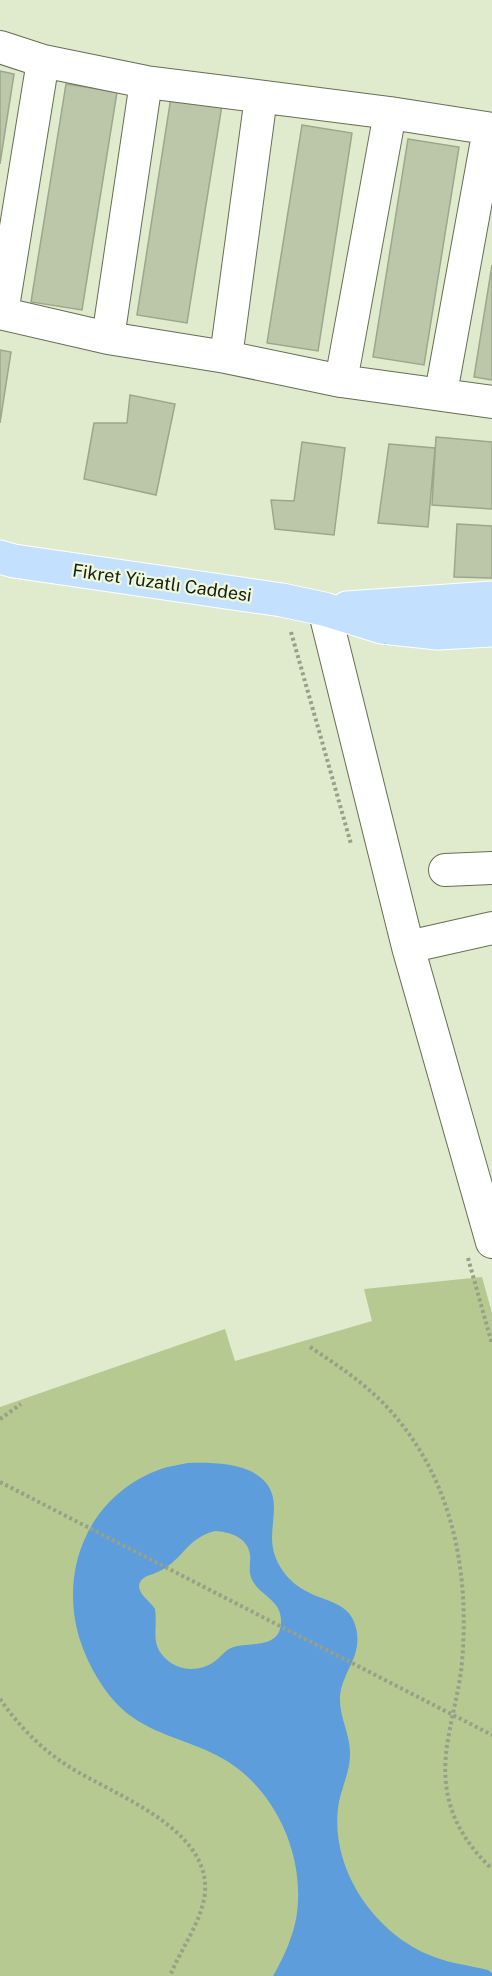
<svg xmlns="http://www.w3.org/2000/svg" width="492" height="1976" font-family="'Public Sans',sans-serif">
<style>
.green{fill:#b6c991}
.water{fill:#5e9ddb;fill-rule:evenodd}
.building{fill:#bcc7aa;stroke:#9ca68a;stroke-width:1.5}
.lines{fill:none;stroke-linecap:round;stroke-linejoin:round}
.minor-casing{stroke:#656e54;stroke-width:34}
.major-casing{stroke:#fff;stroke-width:35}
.path{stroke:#97a089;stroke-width:4;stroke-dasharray:3 3;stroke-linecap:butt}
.minor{stroke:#fff;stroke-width:32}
.major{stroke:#c3e0fe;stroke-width:33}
.labels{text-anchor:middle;stroke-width:4.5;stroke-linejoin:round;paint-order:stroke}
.street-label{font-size:18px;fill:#191c12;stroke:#eef9db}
</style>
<rect width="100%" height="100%" fill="#e0ebce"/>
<path class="green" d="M482 1277 492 1313V1976H0V1407L225 1329 235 1361 372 1321 364 1289Z"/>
<path class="water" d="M188 1463C219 1462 274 1463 274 1507 274 1524 269 1539 275 1556 280 1570 291 1583 304 1590 324 1602 350 1601 356 1628 363 1657 342 1671 340 1697 339 1718 351 1735 350 1755 350 1773 340 1790 338 1808 331 1869 373 1930 427 1954 446 1963 468 1965 488 1970L492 1973V1976H273C284 1957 294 1935 297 1913 305 1853 273 1784 218 1756 186 1739 149 1734 121 1708 103 1691 89 1666 81 1643 57 1572 88 1495 161 1469 169 1466 179 1465 188 1463ZM215 1531C230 1532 247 1537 250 1554 251 1560 249 1567 250 1573 253 1594 281 1597 281 1620 282 1651 248 1641 231 1648 224 1651 220 1658 214 1662 198 1673 177 1671 164 1657 150 1642 158 1627 155 1609 151 1602 139 1595 139 1586 140 1578 147 1576 153 1574 183 1563 185 1538 215 1531Z"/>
<path class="building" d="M0 71 14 74 0 164Z
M66 84 117 92 82 310 31 302Z
M171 97 222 105 187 323 137 315Z
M302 125 352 133 318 351 267 343Z
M408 139 459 147 424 365 373 357Z
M492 265V380L474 377Z
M0 350 11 352 0 423Z
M130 395 175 404 156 495 84 479 94 423H127Z
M436 437 492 442V509L432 505Z
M302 442 345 448 334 535 275 529 271 500 294 501Z
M389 444 435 448 428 527 378 523Z
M457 524 492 526V578L454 577Z"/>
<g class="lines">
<defs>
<path id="minor" d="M0 47 43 61 146 82 390 113 492 129
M0 313 108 338 226 357 341 381 492 402
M2 313 43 61
M108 338 146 82
M226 357 261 97
M341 381 390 113
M441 393 489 129
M324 609 408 947 492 1242
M445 870 492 868
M408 947 492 928"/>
<path id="major" d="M0 557 14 561 282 600 324 609 382 627 438 633 492 630
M347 608 492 598"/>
</defs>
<use href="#minor" class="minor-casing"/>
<use href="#major" class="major-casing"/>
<path class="path" d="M291 632 351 844
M468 1258 492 1344
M310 1347C337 1365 363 1382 385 1405 452 1475 470 1570 462 1662 460 1686 453 1710 449 1734 438 1789 451 1830 492 1869
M0 1419 21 1404
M0 1482 492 1735
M0 1699C18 1725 41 1749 68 1766 111 1794 210 1827 205 1892 202 1922 181 1948 170 1976"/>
<use href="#minor" class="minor"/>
<use href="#major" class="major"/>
</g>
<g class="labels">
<g class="street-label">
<text transform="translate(162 583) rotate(8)" y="6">Fikret Yüzatlı Caddesi</text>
</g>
</g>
</svg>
